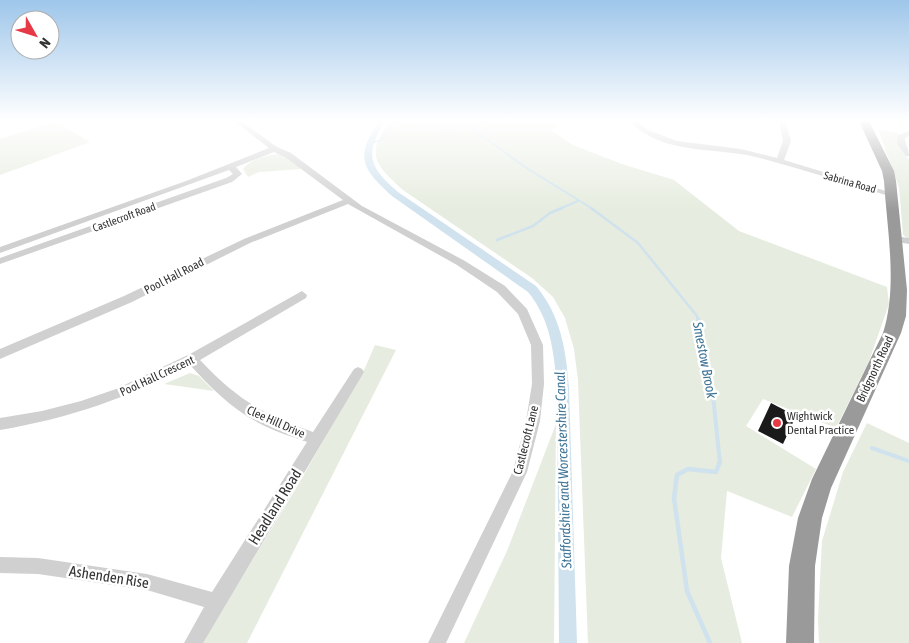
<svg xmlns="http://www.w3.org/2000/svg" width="909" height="643" font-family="'Asap Condensed',sans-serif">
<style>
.green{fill:#e6ecdf}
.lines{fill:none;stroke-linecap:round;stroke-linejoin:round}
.stream-far3{stroke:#cfe2ee;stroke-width:2}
.stream-far2{stroke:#cfe2ee;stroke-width:2.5}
.stream-far1{stroke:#cfe2ee;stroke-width:4}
.stream{stroke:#cfe2ee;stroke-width:4.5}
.canal{fill:#cfe2ee;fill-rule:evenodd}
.building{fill:#1a1a1a}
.minor{fill:#d0d0d0;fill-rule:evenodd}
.highway{fill:#9a9a9a;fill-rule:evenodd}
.poi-dot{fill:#e63946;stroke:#fff;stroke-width:2}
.labels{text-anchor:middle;stroke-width:5;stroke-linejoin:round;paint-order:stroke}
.far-street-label{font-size:11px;fill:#333;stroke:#fff}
.street-label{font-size:12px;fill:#333;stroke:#fff}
.poi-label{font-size:12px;fill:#333;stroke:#fff;text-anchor:start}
.water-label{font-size:14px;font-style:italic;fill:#3f7597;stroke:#fff}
.near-street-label{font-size:15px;fill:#333;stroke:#fff}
</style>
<rect width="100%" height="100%" fill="#fff"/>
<path class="green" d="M55 121 90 142 0 175V139Z
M390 121H560L552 131 573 145 622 164 674 180 739 231 887 287 889 304 869 361 836 428 763 399 746 426 816 469 792 517 727 491 721 558 742 643H588L578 380 574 349 565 318 553 297 532 278 403 190C375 164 365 155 390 121Z
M878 129 899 133 898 144 909 160V239L903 235 899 187Z
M278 154 289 158 301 169 259 172 248 177 243 169C251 159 265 156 278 154Z
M375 345 396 350 247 643H202L295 490 365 368Z
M190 373 199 376 214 391 164 384Z
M867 423 909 443V643H819L818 619 822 541 843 472Z
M556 424 554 643H464L507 551Z"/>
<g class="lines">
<path class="stream-far3" d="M489 121 473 127 475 131 528 169 593 209
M368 142 381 141 394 122 442 128 473 127
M559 209 578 201"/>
<path class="stream-far2" d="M591 208 638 243 697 316 698 321
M497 240 533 226 550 213 562 208"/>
<path class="stream-far1" d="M698 319 713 396 720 463
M872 448 909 461"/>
<path class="stream" d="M710 643 687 591 674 498 677 475 688 469 716 472 720 461"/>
<path class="canal" d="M379 121H385C364 155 369 167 398 192L536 286C561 316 566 350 569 388L577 643H559L557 388C554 353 551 320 528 292L392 196C361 168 355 157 379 121Z"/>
</g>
<path class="building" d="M771 403 796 416 783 444 758 431Z"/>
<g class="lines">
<path class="minor" d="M234 121H241L277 147 291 153 362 206 465 261 505 286 527 309 543 345 544 384 540 421 527 472 446 643H428L513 471 526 421 532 384 531 345 518 314 497 292 457 265 348 204 250 243 132 302 0 359V349L124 296 244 239 343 200 285 157 274 152 236 167 242 174 232 182 0 264V258L226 178 233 174 229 170 0 253V247L186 181 269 148Z
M630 121H637L648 130 677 141 741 149 777 158 783 141 779 121H785L791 141 784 160 896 194 892 197 889 196C845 183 801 169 756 157 716 147 660 155 630 121Z
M909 131V136L905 138C905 145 909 149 909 156H906L897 144 898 135Z
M895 236 909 238V244L892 241 890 239Z
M302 291 307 295 306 298 200 360C238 400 262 414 313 432L354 369 358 367 362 369 364 372 203 643H184L204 607 147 590 38 574 0 573V557L38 558 147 574 212 592 307 442C290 436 273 431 257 422 231 408 210 387 190 365 127 398 71 418 0 430V418L42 411 81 401 116 389 190 354Z"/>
<path class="highway" d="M859 121H869L894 171 896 181 907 290 906 316 901 333 831 488 822 518 815 566 814 643H786L789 566 798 518 812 479 883 333C898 286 887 230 884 181L882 171Z"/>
</g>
<linearGradient id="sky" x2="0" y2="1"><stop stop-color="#9ec6ea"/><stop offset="0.57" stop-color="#fff"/><stop offset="1" stop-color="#fff" stop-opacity="0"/></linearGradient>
<rect width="909" height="211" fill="url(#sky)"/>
<circle class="poi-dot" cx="777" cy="423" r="5"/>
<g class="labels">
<g class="far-street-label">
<text transform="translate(850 182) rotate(16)" y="4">Sabrina Road</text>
<text transform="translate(124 217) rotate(-20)" y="4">Castlecroft Road</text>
</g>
<g class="street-label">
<text transform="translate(174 276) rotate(-27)" y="4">Pool Hall Road</text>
<text transform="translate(875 369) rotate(-65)" y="4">Bridgnorth Road</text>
<text transform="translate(157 376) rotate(-25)" y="4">Pool Hall Crescent</text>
<text transform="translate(276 422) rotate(24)" y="4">Clee Hill Drive</text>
<text transform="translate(526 440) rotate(-76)" y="4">Castlecroft Lane</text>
</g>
<g class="poi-label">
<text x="787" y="420">Wightwick<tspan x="787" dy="14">Dental Practice</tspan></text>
</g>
<g class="water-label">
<text transform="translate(705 360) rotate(79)" y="5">Smestow Brook</text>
<text transform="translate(563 470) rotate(-92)" y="5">Staffordshire and Worcestershire Canal</text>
</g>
<g class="near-street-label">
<text transform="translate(275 507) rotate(-58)" y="5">Headland Road</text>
<text transform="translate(109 577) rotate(9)" y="5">Ashenden Rise</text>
</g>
</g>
<g transform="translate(35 35) rotate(129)"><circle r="24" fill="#ffffff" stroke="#adadad"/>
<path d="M0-4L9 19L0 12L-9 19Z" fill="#e63946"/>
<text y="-8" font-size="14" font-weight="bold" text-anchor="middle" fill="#333333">N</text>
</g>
</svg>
